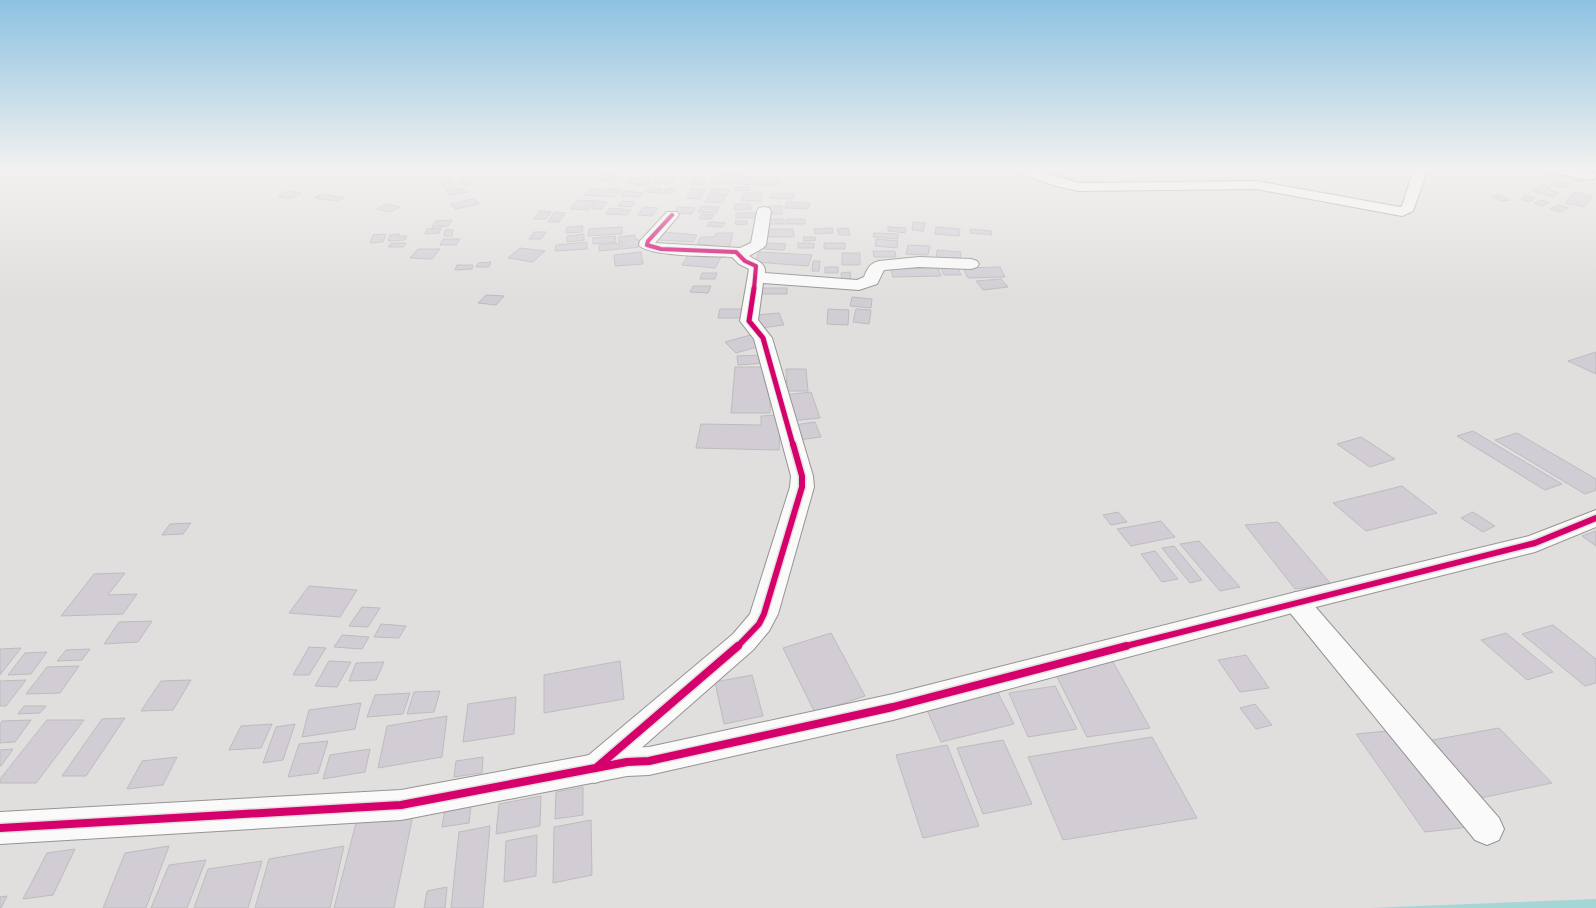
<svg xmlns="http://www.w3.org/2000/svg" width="1596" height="908" font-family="'Fira Sans',sans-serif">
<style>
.water{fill:#a5d6d6}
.building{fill:#d2ccd5;stroke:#bdbcbc}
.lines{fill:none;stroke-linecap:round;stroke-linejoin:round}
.minor-casing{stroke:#969493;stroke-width:2}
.tertiary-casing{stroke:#969493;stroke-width:2}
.minor{fill:#fafafa;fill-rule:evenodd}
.tertiary{fill:#fafafa;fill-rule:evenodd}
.cycleway-far3-casing{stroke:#e2dfdd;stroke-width:5.5}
.cycleway-far2-casing{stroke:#e2dfdd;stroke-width:7}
.cycleway-far1-casing{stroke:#e2dfdd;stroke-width:9}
.cycleway-casing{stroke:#e2dfdd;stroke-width:11}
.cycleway-far3{stroke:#d6006c;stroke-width:4}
.cycleway-far2{stroke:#d6006c;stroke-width:5}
.cycleway-far1{stroke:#d6006c;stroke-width:6}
.cycleway{stroke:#d6006c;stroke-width:8}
</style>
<rect width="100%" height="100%" fill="#e1dfde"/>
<path class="water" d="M1596 899V908H1369Z"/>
<path class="building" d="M723 168H734V172H723Z
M755 168H769V173H754Z
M1567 174 1584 177 1582 182 1566 179Z
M606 175H617L612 181 601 180Z
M725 175H738L737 183H711L713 178H724Z
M661 177 676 179 668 184 653 182Z
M742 177H756L754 185 740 184Z
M759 177 779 178 778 185H757Z
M629 178 650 180 646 185 625 183Z
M467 179 471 184 463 185 459 180Z
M694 180 706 181 703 185 691 184Z
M1553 180 1569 183 1567 188 1551 185Z
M451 181 456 187 445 189 441 183Z
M1542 185 1551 188 1547 190 1558 193 1553 197 1533 191Z
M736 187H750L749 191 735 190Z
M464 188 467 192 449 195 446 191Z
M604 188 622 189 615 197 584 195 589 189 602 190Z
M648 188 662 189 659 193 645 192Z
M667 188 675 189 671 194 663 193Z
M713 188 730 190 727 195 710 193Z
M691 189 705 190 700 199 687 198Z
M288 191 302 193 292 198 278 197Z
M624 191 643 193 640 197 620 196Z
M1574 192 1592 196 1584 207 1565 203Z
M744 193H762L761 201H742Z
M772 193 794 194 792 199 770 198Z
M321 194 344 198 337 201 314 198Z
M708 195 725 196 722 203 705 202Z
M1500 195 1510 200 1501 201 1491 196Z
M1526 196 1535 198 1530 202 1521 199Z
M474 199 479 204 455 209 450 204Z
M577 200 596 201 589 210 570 209Z
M1541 200 1549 202 1543 206 1534 203Z
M597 201 607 202 602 209H592Z
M622 201 635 202 631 207 618 206Z
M787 202 810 203 808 209 785 208Z
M386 204 400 207 390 212 377 209Z
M734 204H750L751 209 735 210Z
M1557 205 1568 208 1561 212 1550 209Z
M702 206 719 207 716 213 698 212Z
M769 206H782V214H768Z
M644 207 658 208 652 216 638 215Z
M678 207 695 208 692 214 675 213Z
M610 208 631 210 627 215 605 214Z
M540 211 551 212 546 219H534Z
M554 212 565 213 559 222H548Z
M736 213H756L755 218H736Z
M701 214 714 215 711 219H699Z
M765 219H784V224H764Z
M787 219H805V224H786Z
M452 220 448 226 432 227 436 221Z
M735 221H747V224L736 225Z
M710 222 725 223 722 227 707 226Z
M913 222 925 223 923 231 912 230Z
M583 226 582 232 566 233 567 227Z
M622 227V234L588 236 589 229Z
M888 227 906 228 905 233 888 231Z
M936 227 960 229 959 236 935 234Z
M441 228 439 233 425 234 427 229Z
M833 228V233L815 234 814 229Z
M848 228 850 235H839L837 229Z
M769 229H793L794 237H768Z
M970 229 991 231 992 235 970 233Z
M445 230H453L452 236H444Z
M534 232H546L541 239H529Z
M663 232 697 235 693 242 658 240Z
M716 233H733L729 249H712L713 245 697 244 701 237H715Z
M874 233 898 234V239L873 237Z
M386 234 383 242 370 243 373 235Z
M399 234V236H407L405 240 388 241 390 235Z
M584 234V240L567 242V236Z
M635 235V239H638L639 247 622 249V241L619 242V237Z
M615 236 616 242 593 244V238Z
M803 237H815L816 240 804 241Z
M443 239H460L456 245H440Z
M876 239 898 241 897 248 875 246Z
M587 242V249L555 251 556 245Z
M391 243H406L403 247H388Z
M620 243V249L599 251V245Z
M766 243 786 244 784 250 764 249Z
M798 243H814V248H798Z
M824 243H845V249H824Z
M908 245 930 246 928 255 906 254Z
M520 248 545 251 533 262 508 258Z
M418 249H440L432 259 410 258Z
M937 250 961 252 960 262 936 260Z
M873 251H895L896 257H874Z
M641 252 643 264 615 266 614 255Z
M759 252 812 255 808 266 755 262Z
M842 253H860V265H842Z
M689 254 721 257 715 268 682 265Z
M813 261H820L819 271H812Z
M491 262 489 267H476L478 263Z
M457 265H473L472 269 455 270Z
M825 267H838V273H825Z
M1000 267 1005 277 968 278 963 268Z
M938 268 941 276 893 277 891 269Z
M941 268H958L961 275H944Z
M850 272 851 279H842L841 273Z
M702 273H717L715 279H700Z
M1001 279 1008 287 983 290 976 281Z
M693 286H711L708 293 690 292Z
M761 288H787V294H761Z
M486 295 504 296 496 305 478 303Z
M852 297 872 299 871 308 850 306Z
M720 309H743L742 318H718Z
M828 309 849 310 848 325 827 324Z
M856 309 871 310 869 324 853 322Z
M779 313 784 325 761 328 757 315Z
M754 334 764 345 736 353 725 342Z
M1596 352V374L1568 361Z
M764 355 765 363 738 365 737 356Z
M735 367H771L770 413H731Z
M786 369H806L808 391H787Z
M811 392 820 418 792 421 784 395Z
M777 415 780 425 779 450 696 448 701 424 761 425V416Z
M815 422 821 437 798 440 794 425Z
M1473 431 1562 484 1545 490 1457 436Z
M1517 433 1596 479V490L1585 494 1495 440Z
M1361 437 1395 459 1370 467 1337 444Z
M1402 486 1437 513 1366 531 1333 503Z
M1118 512 1127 522 1111 525 1103 515Z
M1473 512 1495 526 1483 532 1461 518Z
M1161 521 1175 537 1131 546 1117 529Z
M1278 522 1331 584 1295 589 1245 525Z
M191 523 183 534 162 535 170 524Z
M1596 531V546L1582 536Z
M1199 541 1240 587 1220 591 1180 544Z
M1174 546 1202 580 1190 583 1162 548Z
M1155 551 1178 579 1162 582 1141 554Z
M125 573 108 595 137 594 123 614 61 616 94 574Z
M309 586 357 590 340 617 289 613Z
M362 607 380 608 368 627 349 626Z
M152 621 138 642 104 644 119 622Z
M381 624 406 626 399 638 374 637Z
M1553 625 1596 659V683L1585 686 1522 634Z
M831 633 865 696 815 713 783 648Z
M1506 633 1553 672 1527 680 1481 640Z
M342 635 369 637 362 649 334 647Z
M309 647 326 648 309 675H293Z
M21 648 0 675V649Z
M90 649 82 660 57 661 66 650Z
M47 652 31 674 8 675 25 653Z
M1246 655 1269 688 1240 692 1218 660Z
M329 661 351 662 337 687 315 686Z
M620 661 624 699 544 713V675Z
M384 662 376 680 349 681 356 663Z
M1113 662 1150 728 1087 737 1054 671Z
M79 666 60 693 26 694 47 667Z
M752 675 763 716 724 724 715 682Z
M26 680 6 706H0V681Z
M191 680 173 710 141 711 161 681Z
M1055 686 1077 729 1028 737 1009 693Z
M995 687 1014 724 941 742 924 703Z
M440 691 434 712 407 714 414 692Z
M410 693 403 714 367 717 375 695Z
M516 697 514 734 463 742 468 704Z
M361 703 355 729 302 737 309 710Z
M1255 704 1272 725 1256 729 1240 708Z
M24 706H46L40 713 18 714Z
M447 716 442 757 378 768 387 726Z
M125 718 86 776H62L102 719Z
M31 720 15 742 0 743V724L2 721Z
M47 720H84L36 783H0V779Z
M272 724 261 748 229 750 241 726Z
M295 724 283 760 263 763 276 727Z
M1499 728 1552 783 1476 799 1427 741Z
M1397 730 1470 827 1425 832 1356 734Z
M1152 737 1197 818 1063 840 1028 757Z
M1003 740 1032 804 983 814 957 748Z
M328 741 318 773 288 777 299 744Z
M947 745 979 826 923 838 896 755Z
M13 749 1 766H0V750Z
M370 749 365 772 323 779 330 755Z
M177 757 163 785 127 789 142 761Z
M483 757 482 773 454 777 456 761Z
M583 787V815L555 819 556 792Z
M541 796 540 826 496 834 499 804Z
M471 806 469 823 442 827 445 809Z
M413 815 394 908H334L356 823Z
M591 820 592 875 553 883 554 827Z
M490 826 483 908H451L459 832Z
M537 835 536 876 504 882 506 841Z
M169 846 146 908H103L125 853Z
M344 846 330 908H255L269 859Z
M75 849 53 895 23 899 47 853Z
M206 860 187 908H151L169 865Z
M262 861 248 908H194L208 869Z
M447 887 445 908H424L427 891Z
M7 896 1 908H0V897Z"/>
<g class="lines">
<defs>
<path id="minor" d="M1013 168H1031L1078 183 1256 181 1400 207 1402 206 1412 175 1417 168H1436L1426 175 1413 211 1402 216 1256 189 1078 191 1056 186 1014 171Z
M1543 168H1569L1594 173 1596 176 1594 179 1589 180 1544 171Z
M764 207 769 208 771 211 766 245 763 248 749 256C756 261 766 262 765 273L857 280 864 277C867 269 870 263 879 261L919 257 971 259 977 261 979 264 977 267 971 269 919 267 884 270 877 284 859 290 763 283 758 320 772 338 813 476 814 487 778 614 769 631 753 650 606 779 595 783 584 779 579 769 584 759 733 634 750 614 790 487 791 476 754 339 740 321 749 269 739 264 732 257C715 256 648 257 639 245L640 241 667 212H677L679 215 655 243 740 248 751 243 757 211 759 208Z
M1296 592 1305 595 1499 818 1504 829 1499 840 1487 845 1475 840 1287 609 1283 602 1287 595Z"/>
<path id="tertiary" d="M1596 510V527L1535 552 1296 612 893 720 649 775 627 776 401 820 0 844V812L401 790 627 748 649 747 893 694 1296 592 1529 536Z"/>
</defs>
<use href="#minor" class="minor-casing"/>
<use href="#tertiary" class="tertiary-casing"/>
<use href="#minor" class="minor"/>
<use href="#tertiary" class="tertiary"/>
<defs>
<path id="cycleway-far3" d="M672 215 648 241 647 245 661 249 736 252 745 261 756 266 754 289"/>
<path id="cycleway-far2" d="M754 288 749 321 763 338 793 445"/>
<path id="cycleway-far1" d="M737 647 759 624 764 614 802 487V476L793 444
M1122 647 1535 543 1596 518"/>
<path id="cycleway" d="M596 768 738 646
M0 828 401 805 627 762 649 761 893 707 1126 646"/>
</defs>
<use href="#cycleway-far3" class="cycleway-far3-casing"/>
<use href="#cycleway-far2" class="cycleway-far2-casing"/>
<use href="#cycleway-far1" class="cycleway-far1-casing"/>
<use href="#cycleway" class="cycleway-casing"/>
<use href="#cycleway-far3" class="cycleway-far3"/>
<use href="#cycleway-far2" class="cycleway-far2"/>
<use href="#cycleway-far1" class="cycleway-far1"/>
<use href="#cycleway" class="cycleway"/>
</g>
<linearGradient id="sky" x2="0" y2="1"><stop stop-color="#8dc2e1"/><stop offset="0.57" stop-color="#f2f1f0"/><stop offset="1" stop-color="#f2f1f0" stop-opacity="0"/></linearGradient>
<rect width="1596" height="295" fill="url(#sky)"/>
</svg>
